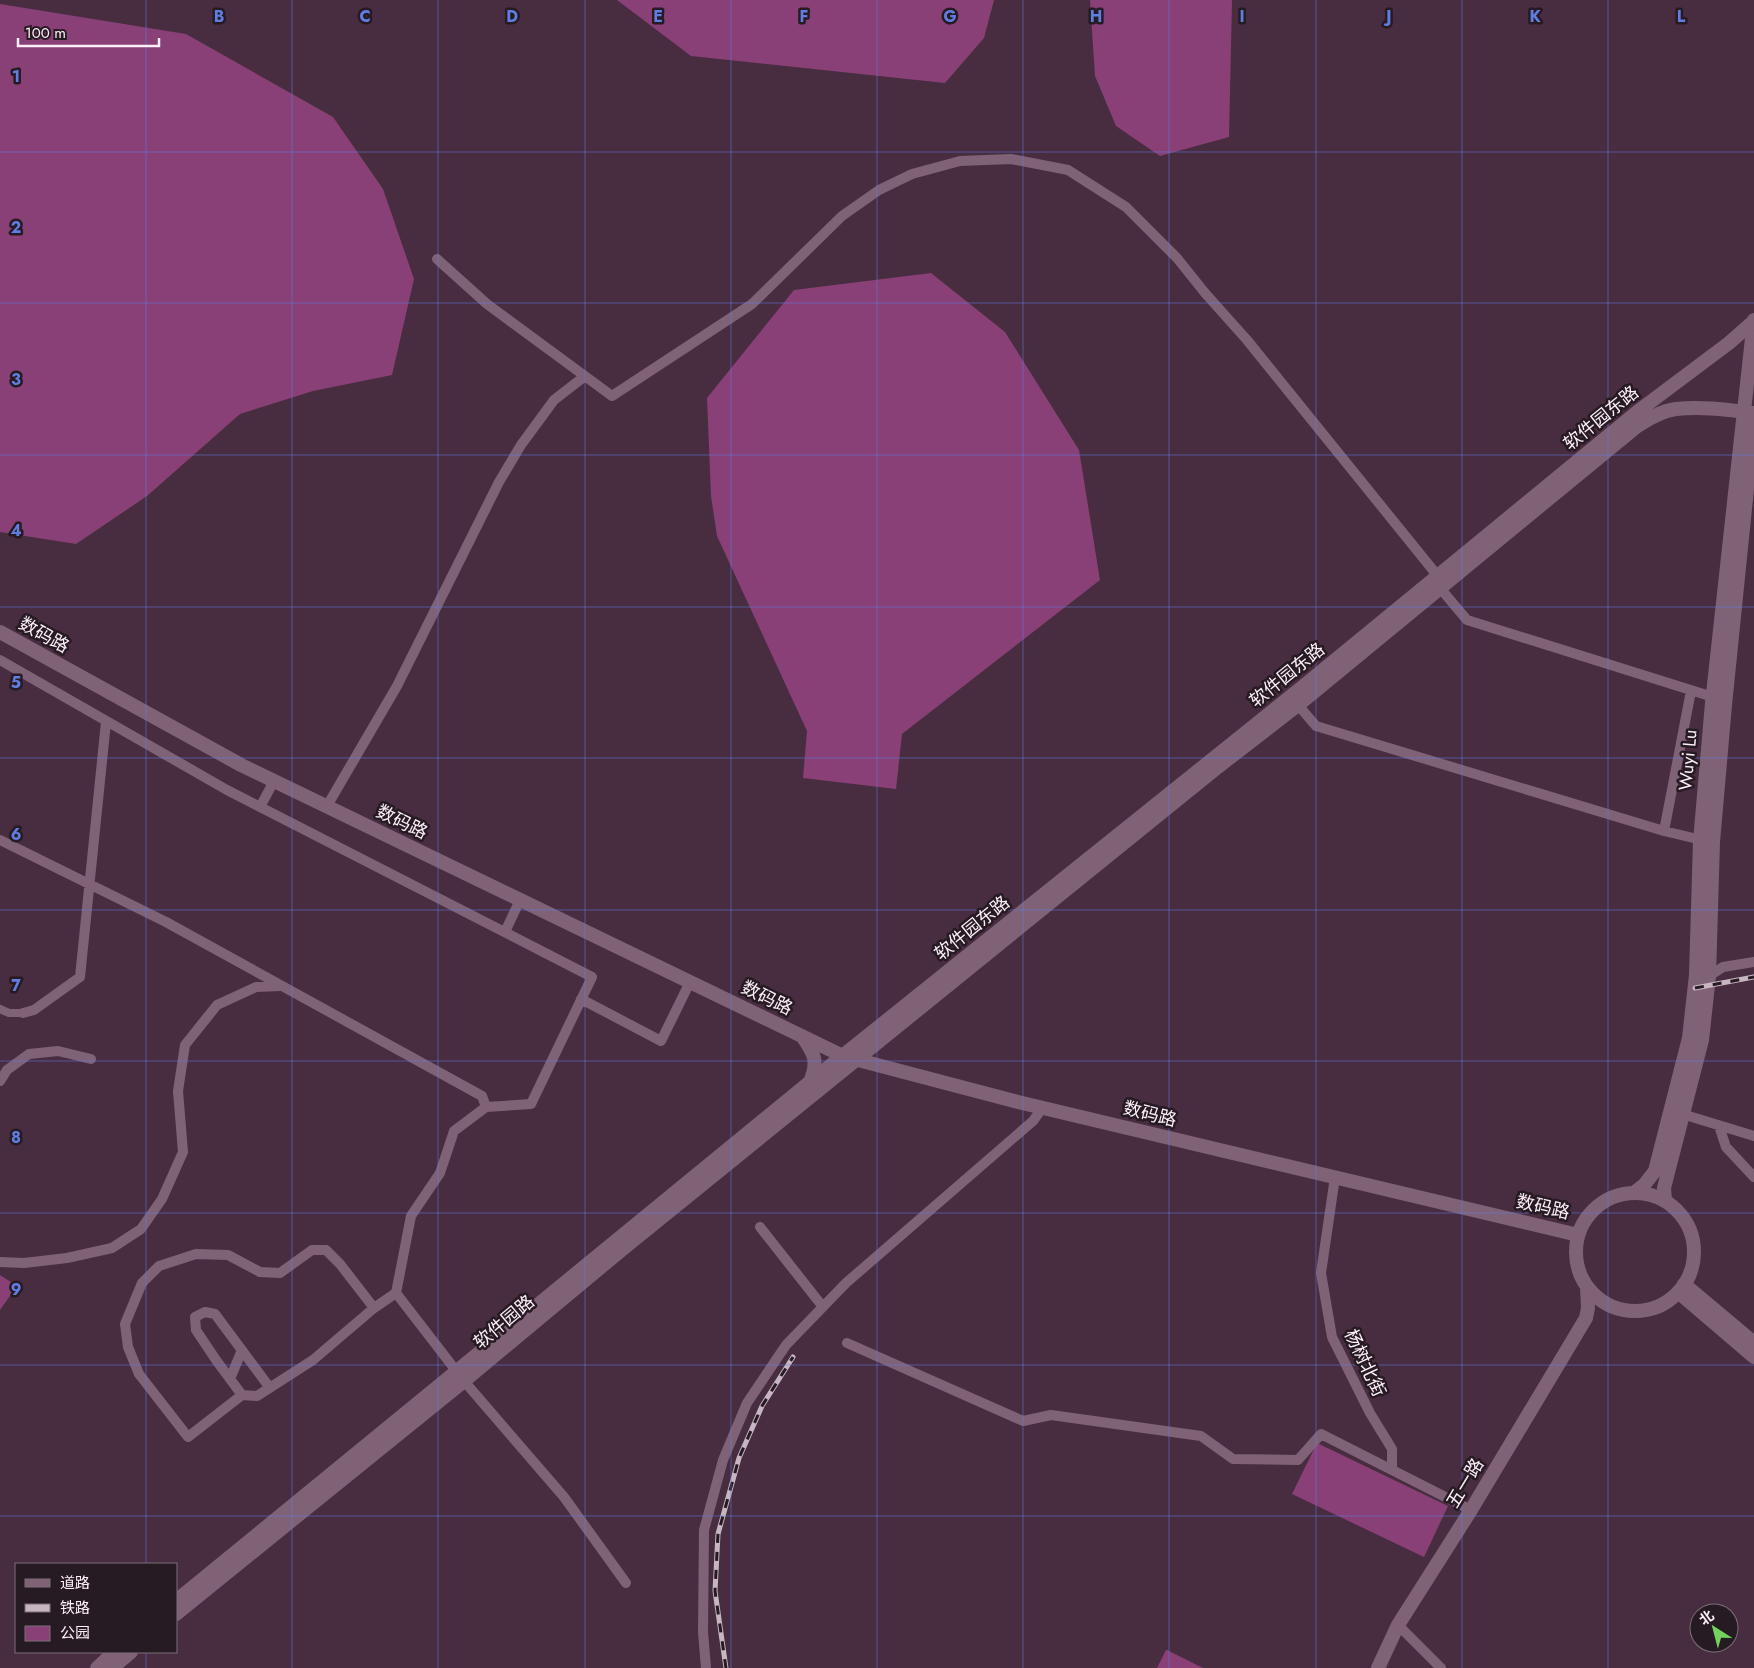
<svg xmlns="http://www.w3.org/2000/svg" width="1754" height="1668" font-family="Jost,'Noto Sans SC',sans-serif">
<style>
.green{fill:#894077}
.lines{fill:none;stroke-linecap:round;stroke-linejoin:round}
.pedestrian{stroke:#806277;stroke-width:8}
.minor{stroke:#806277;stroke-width:10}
.secondary{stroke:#806277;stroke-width:14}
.rail-casing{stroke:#c7b6c2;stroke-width:5}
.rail{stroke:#261a23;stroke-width:3;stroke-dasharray:9;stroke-linecap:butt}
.grid{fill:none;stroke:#607ee2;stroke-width:1;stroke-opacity:0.55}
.labels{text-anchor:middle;stroke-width:5;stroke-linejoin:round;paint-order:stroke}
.street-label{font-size:18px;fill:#fdeff9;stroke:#261a23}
.grid-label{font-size:16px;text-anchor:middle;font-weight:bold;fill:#607ee2;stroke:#261a23;stroke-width:5;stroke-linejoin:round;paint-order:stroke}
</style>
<rect width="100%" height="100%" fill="#482d40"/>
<path class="green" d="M617 0H994L984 38 945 83 691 56Z
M1090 0H1232L1229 137 1160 156 1116 126 1095 76Z
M0 4 186 34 333 117 383 189 414 279 392 375 313 391 240 414 147 496 76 544 0 532Z
M931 273 1005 332 1079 450 1100 580 902 734 896 789 803 778 807 731 717 536 711 496 707 398 794 290Z
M0 1275 17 1286 0 1310Z
M1317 1443 1448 1506 1424 1557 1292 1494Z
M1166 1650H1167L1203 1668H1157Z"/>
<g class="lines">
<path class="pedestrian" d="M0 1009 9 1013H23"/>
<path class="minor" d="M437 259 487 304 612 396 752 304 842 216 879 190 912 174 960 161 1011 159 1068 170 1126 207 1177 258 1205 293 1247 340 1441 580
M1440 588 1467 620 1713 697 1717 700
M0 660 227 790 592 977 531 1104 486 1107 482 1096 166 922 0 840
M1298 705 1316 726 1664 831 1706 841
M327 806 397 686 499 482 521 445 554 400 585 376
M260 807 274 781
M1664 831 1691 691
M505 932 520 900
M1709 976 1723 967 1754 962
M581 999 661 1041 690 982
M23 1013 34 1010 80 977 106 722
M0 1081 7 1070 29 1054 58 1051 91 1059
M486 1107 454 1131 440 1173 411 1216 396 1293 464 1381 564 1497 626 1583
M1682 1114 1754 1136
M1719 1126 1726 1147 1754 1177
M1335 1177 1321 1273 1332 1337 1370 1413 1392 1449V1470
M760 1227 823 1307
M0 1262 24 1263 67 1258 112 1248 141 1229 162 1199 183 1152 178 1091 185 1045 217 1005 256 987 280 986
M374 1308 340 1264 326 1250H312L280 1273 260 1272 228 1255 196 1254 159 1266 142 1283 125 1324 128 1347 139 1374 188 1437 242 1395 257 1396 313 1360 374 1308 396 1293
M847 1343 1023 1421 1051 1415 1201 1436 1233 1459 1298 1460 1321 1434 1471 1510
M230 1379 242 1350
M242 1395 216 1360 196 1330 195 1317 205 1312 215 1314 270 1388
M1398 1625 1441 1668
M706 1668 703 1632 704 1530 723 1460 747 1403 786 1345 846 1283 1033 1121 1043 1107"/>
<path class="secondary" d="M0 632 241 765 843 1056 1018 1102 1578 1235
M802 1036C814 1053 819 1061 810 1082
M1634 1193 1644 1185 1655 1171 1689 1038 1696 975 1700 841 1712 703 1754 320
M1576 1252a59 59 0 1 1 118 0a59 59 0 1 1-118 0Z
M1665 1201 1664 1188 1702 1040 1709 976 1713 842 1725 705 1754 420
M1684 1284 1754 1343
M1678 1292 1754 1357
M176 1601 810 1082 1300 689 1641 409 1729 343 1754 321
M176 1614 464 1381 625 1247 1214 770 1298 705 1636 427C1648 419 1661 411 1676 409 1701 406 1729 410 1754 413
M97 1668 114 1652
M112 1668 131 1652
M1378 1668 1398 1625 1471 1510 1586 1318 1588 1308 1587 1287"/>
<defs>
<path id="rail" d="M1695 988 1754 977
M726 1668 715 1591 718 1534 739 1458 762 1406 793 1357"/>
</defs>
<use href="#rail" class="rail-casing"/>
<use href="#rail" class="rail"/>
</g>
<path class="grid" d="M146 0V1564M292 0V1668M438 0V1668M585 0V1668M731 0V1668M877 0V1668M1023 0V1668M1169 0V1668M1316 0V1668M1462 0V1668M1608 0V1668M0 152H1754M0 303H1754M0 455H1754M0 607H1754M0 758H1754M0 910H1754M0 1061H1754M0 1213H1754M0 1365H1754M0 1516H1754M146 1652V1668"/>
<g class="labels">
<g class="street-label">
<text transform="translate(1601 418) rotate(-39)" y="6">软件园东路</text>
<text transform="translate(44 635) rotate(29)" y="6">数码路</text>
<text transform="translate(1287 675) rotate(-39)" y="6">软件园东路</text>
<text transform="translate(1688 760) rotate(-85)" y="6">Wuyi Lu</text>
<text transform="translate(402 822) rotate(26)" y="6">数码路</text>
<text transform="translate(972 928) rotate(-39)" y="6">软件园东路</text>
<text transform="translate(767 998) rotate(26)" y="6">数码路</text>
<text transform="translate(1150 1114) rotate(14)" y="6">数码路</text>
<text transform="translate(1543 1207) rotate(13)" y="6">数码路</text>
<text transform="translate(504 1322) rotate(-40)" y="6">软件园路</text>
<text transform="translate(1365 1363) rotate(65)" y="6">杨树北街</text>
<text transform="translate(1465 1483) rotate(-59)" y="6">五一路</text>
</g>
</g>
<g class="grid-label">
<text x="219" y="22">B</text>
<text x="365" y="22">C</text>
<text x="512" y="22">D</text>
<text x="658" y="22">E</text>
<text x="804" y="22">F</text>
<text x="950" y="22">G</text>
<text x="1096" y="22">H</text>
<text x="1242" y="22">I</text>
<text x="1389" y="22">J</text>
<text x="1535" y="22">K</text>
<text x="1681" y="22">L</text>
<text x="16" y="82">1</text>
<text x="16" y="233">2</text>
<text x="16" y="385">3</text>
<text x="16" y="536">4</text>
<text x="16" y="688">5</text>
<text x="16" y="840">6</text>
<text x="16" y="991">7</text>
<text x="16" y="1143">8</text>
<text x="16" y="1295">9</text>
</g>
<rect x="15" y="1563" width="162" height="90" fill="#261a23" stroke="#7c6f79"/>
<rect x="25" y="1579" width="25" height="8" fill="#806277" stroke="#7c6f79"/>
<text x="60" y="1588" font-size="15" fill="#fdeff9">道路</text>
<rect x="25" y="1604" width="25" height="8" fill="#c7b6c2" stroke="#7c6f79"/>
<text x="60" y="1613" font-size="15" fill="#fdeff9">铁路</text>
<rect x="25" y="1626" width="25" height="15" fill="#894077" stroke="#7c6f79"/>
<text x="60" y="1638" font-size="15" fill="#fdeff9">公园</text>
<g transform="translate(1714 1628) rotate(324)"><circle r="24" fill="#261a23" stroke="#7c6f79"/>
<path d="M0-4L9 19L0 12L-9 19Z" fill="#72d25d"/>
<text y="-8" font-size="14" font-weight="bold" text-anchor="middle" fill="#fdeff9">北</text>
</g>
<path d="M18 38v8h141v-8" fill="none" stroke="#fdeff9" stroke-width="2.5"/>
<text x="25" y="38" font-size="15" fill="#fdeff9" stroke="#261a23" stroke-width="4" paint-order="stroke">100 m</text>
</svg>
